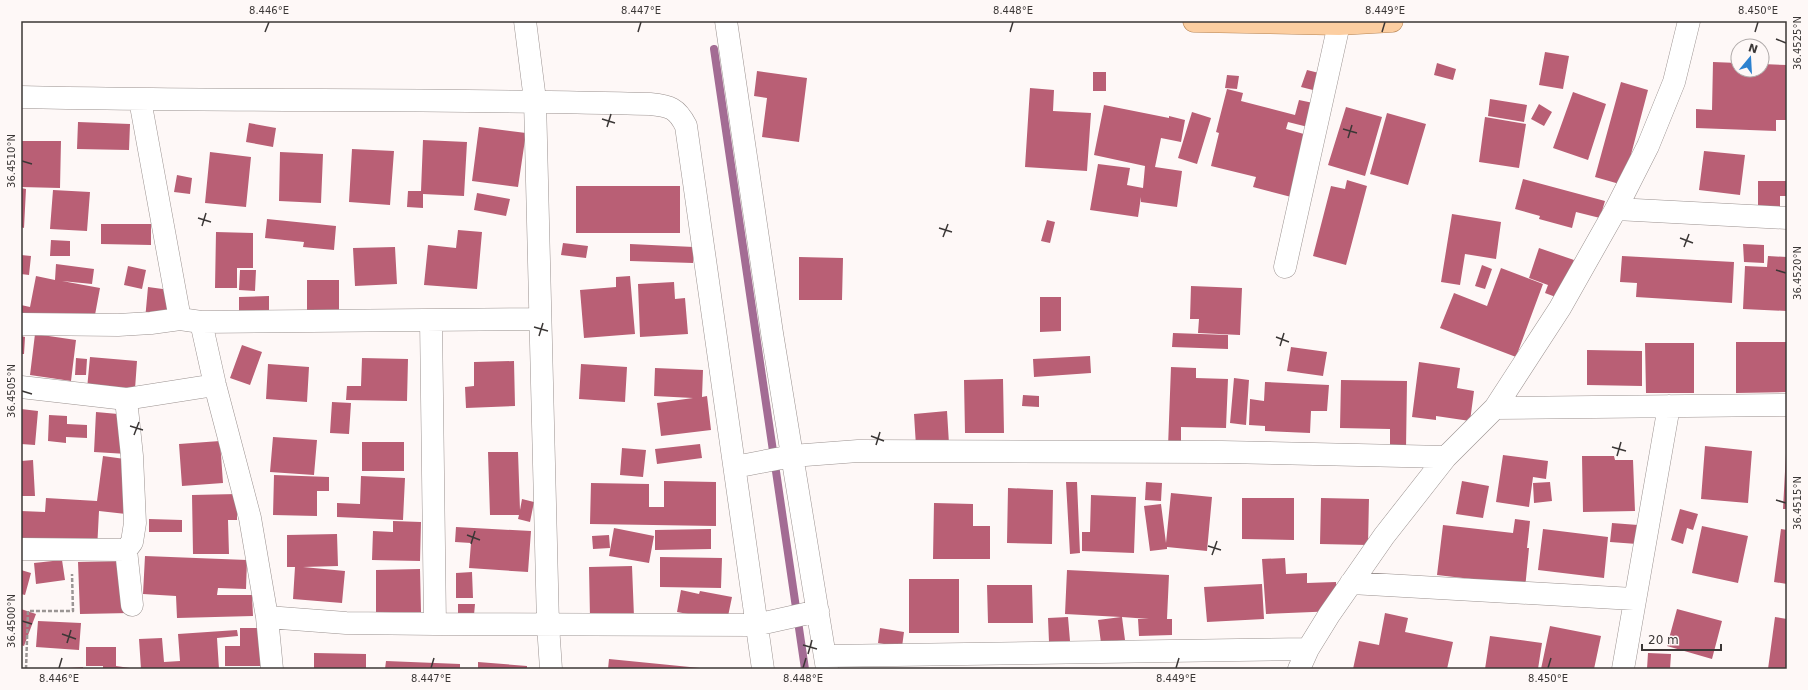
<svg xmlns="http://www.w3.org/2000/svg" width="1808" height="690" font-family="'DejaVu Sans',sans-serif">
<style>
.lines{fill:none;stroke-linecap:round;stroke-linejoin:round}
.stream{stroke:#a36c94;stroke-width:8}
.building{fill:#b95f75}
.street-casing{stroke:#9b9290;stroke-width:23}
.primary-casing{stroke:#b78453;stroke-width:23}
.path{stroke:#9a9594;stroke-width:2.5;stroke-dasharray:4 2;stroke-linecap:butt}
.street{stroke:#fff;stroke-width:22}
.primary{stroke:#fccea1;stroke-width:22}
.ticks{fill:none;stroke:#3b3736;stroke-width:1.5}
.neatline{fill:none;stroke:#3b3736;stroke-width:1.5}
.ticks-label{font-size:10px;text-anchor:middle;fill:#3b3736}
</style>
<rect width="100%" height="100%" fill="#fef8f7"/>
<g class="lines">
<path class="stream" d="M714 49 805 669"/>
</g>
<path class="building" d="M1545 52 1569 56 1563 89 1539 85Z
M1713 62 1738 63V70H1762V64L1787 65V120H1776V131L1696 128V109L1712 110Z
M1437 63 1456 69 1453 80 1434 75Z
M1307 70 1319 73 1313 90 1301 87Z
M757 71 807 78 799 142 762 137 767 98 754 96Z
M1093 72H1106V91H1093Z
M1227 75 1239 76 1237 89 1225 88Z
M1621 82 1648 90 1623 185 1595 177Z
M1030 88 1054 90 1053 111 1091 113 1087 171 1025 167Z
M1227 89 1243 93 1241 101 1295 115 1299 100 1318 104 1312 128 1288 122 1286 129 1311 136 1295 198 1253 187 1256 177 1211 166 1219 133 1216 132Z
M1573 92 1606 104 1588 160 1553 148Z
M1490 99 1527 105 1524 122 1488 116Z
M1539 104 1552 112 1544 126 1531 119Z
M1104 105 1169 118V116L1185 120 1181 142 1161 138 1155 167 1182 171 1177 207 1141 202V197L1138 217 1090 210 1098 164 1130 168 1127 185 1143 188 1145 166 1094 155Z
M1346 107 1382 117 1365 176 1328 165Z
M1192 112 1211 118 1197 164 1178 158Z
M1387 113 1426 124 1408 185 1370 174Z
M1485 117 1526 124 1519 168 1479 162Z
M78 122 130 124 129 150 77 149Z
M249 123 276 128 273 147 246 142Z
M479 127 526 133 518 187 472 181Z
M423 140 467 142 464 196 423 194V208L407 207 408 191H421Z
M21 141H61L60 188 21 187Z
M352 149 394 151 390 205 349 202Z
M1704 151 1745 155 1740 195 1699 190Z
M210 152 251 157 246 207 205 203Z
M280 152 323 154 321 203 279 201Z
M177 175 192 178 190 194 174 192Z
M1523 179 1605 201 1600 218 1576 212 1572 228 1539 219 1540 216 1515 209Z
M1347 180 1367 186 1346 265 1313 256 1331 186 1345 189Z
M1758 181H1787V196H1780V211L1758 210Z
M576 186H680V233H576Z
M21 188 26 189 24 228 21 227Z
M53 190 90 192 87 231 50 229Z
M477 193 510 199 506 216 474 210Z
M1452 214 1501 222 1496 259 1465 254 1460 285 1441 282Z
M267 219 336 226 334 250 303 247 304 242 265 238Z
M1047 220 1055 222 1050 243 1041 241Z
M101 224H151V245L101 244Z
M458 230 482 232 477 289 424 285 428 245 456 248Z
M216 232 253 233V268H237V288H215Z
M51 240 70 241V256H50Z
M563 243 588 246 586 258 561 255Z
M630 244 694 247 693 263 630 261Z
M1743 244 1764 245V263L1744 262Z
M395 247 397 284 355 286 353 248Z
M1539 248 1574 260 1561 299 1545 293 1548 285 1529 278Z
M21 255 31 256 29 275 21 274Z
M1622 256 1734 262 1732 303 1636 297 1637 283 1620 282Z
M1768 256 1787 257V311L1743 309 1745 266 1767 267Z
M799 257 843 258 842 300H799Z
M56 264 94 269 92 284 62 281 100 288 92 331 21 318V305L30 307 36 276 55 280Z
M1482 265 1492 269 1485 289 1475 286Z
M128 266 146 270 142 289 124 285Z
M1501 268 1543 284 1516 357 1440 328 1454 293 1487 306Z
M240 270H256L255 291 239 290Z
M630 276 635 334 584 338 580 290 616 287V277Z
M307 280H339V312H307Z
M674 282 675 299 685 298 688 334 640 337 638 284Z
M1191 286 1242 288 1240 335 1198 333 1199 319H1190Z
M148 287 170 290 167 322 145 320Z
M269 296V315L239 316V297Z
M1040 297H1061V331L1040 332Z
M1173 333 1228 335V349L1172 347Z
M35 334 76 340 71 381 30 375Z
M21 336 25 337 24 354H21Z
M1736 342H1787V392L1736 393Z
M1645 343H1694V393H1646Z
M242 345 262 352 250 385 230 378Z
M1291 347 1327 352 1323 376 1287 371Z
M1587 350 1642 351V386L1587 385Z
M1090 356 1091 373 1034 377 1033 359Z
M90 357 137 361 134 403 87 389Z
M76 358 87 359 86 375H75Z
M362 358 408 359 407 401 346 400 347 386H361Z
M514 361 515 406 466 408 465 387 474 386V362Z
M1419 362 1460 368 1457 388 1474 391 1470 421 1436 416V420L1412 417Z
M268 364 309 367 307 402 266 399Z
M581 364 627 367 625 402 579 399Z
M1171 367 1196 368V378L1228 379 1226 428 1181 427V448L1168 447Z
M655 368 703 370 702 397 707 396 711 430 661 436 657 403 693 398 654 396Z
M1234 378 1249 380 1246 425 1230 423Z
M1003 379 1004 433H965L964 380Z
M1341 380 1407 381 1406 449H1390V429L1340 428Z
M1265 382 1329 385 1327 411H1311L1310 433 1265 431V426L1249 425 1250 399 1264 401Z
M1023 395 1039 396V407L1022 406Z
M332 402 351 403 349 434 330 433Z
M21 409 38 411 35 445 21 444Z
M947 411 949 444 916 446 914 414Z
M96 412 129 415 127 454 94 452Z
M49 415 67 416V424L87 425V438L66 437V443L48 441Z
M273 437 317 440 314 475 270 472Z
M220 441 223 483 182 486 179 444Z
M362 442H404V471H362Z
M700 444 702 458 657 464 655 449Z
M1705 446 1752 451 1748 503 1701 499Z
M622 448 646 450 643 477 620 475Z
M488 452H518L520 510 522 499 534 502 530 522 518 519 519 515H490Z
M1786 453H1787V509H1783Z
M1503 455 1548 461 1546 479 1533 477 1529 507 1496 502Z
M103 456 132 460 126 514 99 511 97 550 21 546V511L45 512 46 498 97 501Z
M1582 456H1614L1615 460H1633L1635 511 1583 512Z
M33 460 35 496H21V461Z
M274 475 329 477V491H317V516L273 515Z
M361 476 405 478 403 520 337 517V503L360 504Z
M664 481 716 482V526L590 524 591 483 649 484V507H664Z
M1462 481 1489 486 1483 518 1456 514Z
M1066 482H1077L1080 553 1070 554Z
M1146 482 1162 483 1161 501 1145 500Z
M1550 482 1552 501 1534 503 1533 483Z
M1008 488 1053 490 1052 544 1007 543Z
M1171 493 1212 497 1207 551 1167 547V549L1150 551 1144 506 1161 504 1166 543Z
M237 494V520H228L229 554H193L192 495Z
M1091 495 1136 497 1134 553 1082 551V532H1090Z
M1242 498H1294V540L1242 539Z
M1321 498 1369 499 1368 545 1320 544Z
M934 503 973 504V526H990V559H933Z
M1680 509 1698 514 1693 530 1687 528 1683 544 1671 540Z
M149 519 182 520V532H149Z
M1515 519 1530 521 1527 548H1529L1525 589 1506 583 1437 575 1443 525 1513 533Z
M393 521 421 522 420 561 372 560 373 531 393 532Z
M1612 523 1638 525 1637 544 1610 542Z
M1702 526 1748 536 1738 583 1692 573Z
M456 527 531 531 528 572 469 568 471 543 455 542Z
M614 528 654 536 649 563 609 556Z
M711 529V549L655 550V530Z
M1543 529 1608 537 1604 578 1538 570Z
M1781 529 1787 530V584L1774 582Z
M337 534 338 566 303 567 345 571 342 603 293 599 295 567H287V535Z
M609 535 610 548 593 549 592 536Z
M145 556 247 560 246 589 218 588 217 595H252L253 616 177 618 176 596 143 594Z
M660 557 722 558 721 588 660 587Z
M1285 558 1286 574 1307 573V583L1336 582 1337 611 1266 614 1262 559Z
M62 560 65 580 36 584 34 563Z
M128 561 130 613 80 614 78 562Z
M632 566 634 617 590 618 589 567Z
M420 569 421 612H376V570Z
M21 570 31 573 25 595 21 594Z
M1067 570 1169 575 1167 619H1172V635L1139 636 1138 619H1149L1122 617 1125 640 1101 643 1098 620 1121 617 1065 614Z
M472 572 473 598H456V573Z
M909 579H959V633H909Z
M1262 584 1264 619 1207 622 1204 587Z
M987 585H1032L1033 623H988Z
M681 590 699 594 700 591 732 597 727 621 677 612Z
M458 604H475L474 615H458Z
M21 609 36 614 24 646 21 645Z
M1677 609 1722 621 1712 659 1667 646Z
M1385 613 1408 618 1405 632 1453 642 1447 669H1353L1359 641 1379 645Z
M1068 617 1070 641 1049 642 1048 618Z
M1775 617 1787 619V669H1768Z
M38 621 81 623 79 650 36 647Z
M1550 626 1601 636 1594 669H1541Z
M240 628H262L263 666H225V646H240Z
M880 628 904 632 902 647 878 643Z
M237 630 238 636 217 638 219 669H141L139 639 162 638 164 662 180 661 178 634Z
M1490 636 1542 643 1538 669H1485Z
M86 647H116V666L137 669H103V666H86Z
M314 653 366 654V669H314Z
M1648 653 1671 654 1670 669H1647Z
M609 659 700 668 699 669H608Z
M386 661 460 664V669H385Z
M478 662 527 666V669H478Z
M83 667V669H68V668Z"/>
<g class="lines">
<defs>
<path id="street" d="M525 21 535 100 548 625 551 669
M726 21 772 333 827 669
M21 97C231 102 441 98 650 104 670 106 677 108 686 126L763 669
M140 100 180 319
M1616 209 1787 218
M1285 267 1339 24
M431 320 435 624
M201 322 215 385 250 518 267 617 272 669
M21 324 118 325 151 323 180 319 201 322 539 319
M21 387 126 399 215 385
M126 399 132 456 135 523 132 542 126 550 132 605
M1495 408 1787 405
M735 467 792 456 858 451 1222 452 1446 457
M21 549 126 550
M1351 583 1634 599
M267 617 346 623 435 624 755 625 818 611
M826 656 1308 649
M1299 669 1308 649 1329 615 1384 536 1446 457 1495 408 1560 308 1616 209 1648 146 1674 82 1689 21
M1623 669 1669 406"/>
<path id="primary" d="M1194 21 1339 24 1392 21"/>
</defs>
<use href="#street" class="street-casing"/>
<use href="#primary" class="primary-casing"/>
<path class="path" d="M26 669 28 611H73L72 574"/>
<use href="#street" class="street"/>
<use href="#primary" class="primary"/>
</g>
<path class="ticks" d="M265 32 269 22M638 32 641 22M1010 32 1013 22M1382 32 1385 22M1755 32 1758 22M1776 39 1786 43M602 119 615 123M607 127 611 114M1343 129 1357 133M1348 138 1352 125M22 161 32 164M198 218 211 222M202 226 206 213M939 228 952 232M943 237 948 224M1680 238 1693 243M1684 247 1689 234M1776 270 1786 273M534 327 548 331M539 336 543 323M1276 337 1289 342M1280 346 1284 333M22 391 32 394M130 426 143 430M134 435 139 422M871 436 884 441M876 445 880 432M1612 447 1626 451M1617 456 1621 442M1776 500 1786 503M467 535 480 540M471 544 475 531M1208 546 1221 550M1212 555 1217 541M22 621 32 624M62 634 76 639M67 643 71 630M803 645 817 649M808 654 812 640M59 668 62 658M431 668 434 658M803 668 806 658M1176 668 1179 658M1548 668 1551 658"/>
<rect width="1808" height="690" fill="none" stroke="#fef8f7" stroke-width="44"/>
<g transform="translate(1750 58) rotate(18)"><circle r="19" fill="#fef8f7" stroke="#b0abaa"/>
<path d="M0-3L7 15L0 10L-7 15Z" fill="#2c81cf"/>
<text y="-6" font-size="11" font-weight="bold" text-anchor="middle" fill="#3b3736">N</text>
</g>
<path d="M1642 644v6h79v-6" fill="none" stroke="#3b3736" stroke-width="2"/>
<text x="1648" y="644" font-size="12" fill="#3b3736" stroke="#fef8f7" stroke-width="3" paint-order="stroke">20 m</text>
<rect x="22" y="22" width="1764" height="646" class="neatline"/>
<g class="ticks-label">
<text x="269" y="14">8.446°E</text>
<text x="641" y="14">8.447°E</text>
<text x="1013" y="14">8.448°E</text>
<text x="1385" y="14">8.449°E</text>
<text x="1758" y="14">8.450°E</text>
<text transform="translate(1797 43) rotate(-90)" y="4">36.4525°N</text>
<text transform="translate(11 161) rotate(-90)" y="4">36.4510°N</text>
<text transform="translate(1797 273) rotate(-90)" y="4">36.4520°N</text>
<text transform="translate(11 391) rotate(-90)" y="4">36.4505°N</text>
<text transform="translate(1797 503) rotate(-90)" y="4">36.4515°N</text>
<text transform="translate(11 621) rotate(-90)" y="4">36.4500°N</text>
<text x="59" y="682">8.446°E</text>
<text x="431" y="682">8.447°E</text>
<text x="803" y="682">8.448°E</text>
<text x="1176" y="682">8.449°E</text>
<text x="1548" y="682">8.450°E</text>
</g>
</svg>
